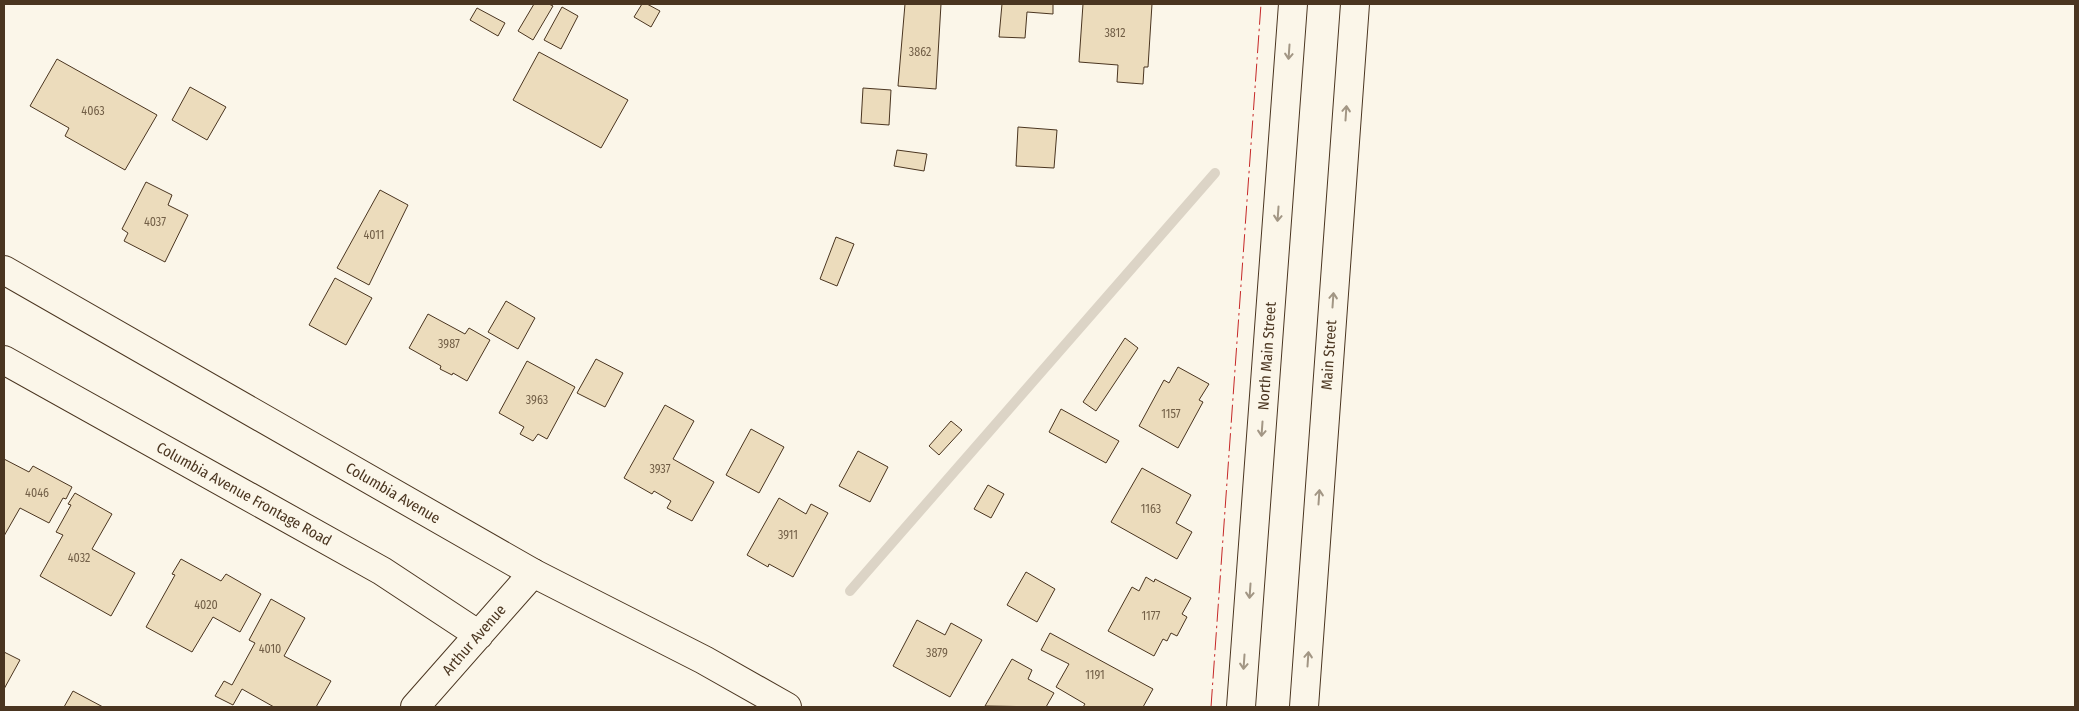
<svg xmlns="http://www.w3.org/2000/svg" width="2079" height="711" font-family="'Fira Sans Condensed',sans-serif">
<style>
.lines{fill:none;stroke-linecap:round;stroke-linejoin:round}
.stream{stroke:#dcd4c6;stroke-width:10}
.building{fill:#ecdcbc;stroke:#4a3520}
.minor-casing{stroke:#4a3520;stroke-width:30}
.tertiary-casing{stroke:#4a3520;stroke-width:30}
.primary-casing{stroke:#4a3520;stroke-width:30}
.minor{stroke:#fbf6e9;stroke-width:28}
.tertiary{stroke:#fbf6e9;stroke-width:28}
.primary{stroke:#fbf6e9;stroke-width:28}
.power{stroke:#c62828;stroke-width:1;stroke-dasharray:18 4 2.5 4;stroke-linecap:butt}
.oneway{stroke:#a29684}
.labels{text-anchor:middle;stroke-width:4;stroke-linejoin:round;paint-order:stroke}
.number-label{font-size:12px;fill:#725f47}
.street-label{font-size:15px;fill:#4a3520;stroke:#fbf6e9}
</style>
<rect width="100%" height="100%" fill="#fbf6e9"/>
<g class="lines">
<path class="stream" d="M850 591 1215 173"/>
</g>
<path class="building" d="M534 4H549L553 6 533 40 518 31Z
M642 4H647L660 11 651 27 634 17Z
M905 4H941L936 89 898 86Z
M1002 4H1053V14L1027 12 1025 38 999 37Z
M1083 4H1152L1148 67H1144L1143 84 1117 82 1118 65 1079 62Z
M562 7 578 16 561 49 544 40Z
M477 8 505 23 498 36 470 20Z
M539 52 628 100 601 148 513 100Z
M57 59 157 115 125 170 65 136 69 128 30 106Z
M190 87 226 107 207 140 172 120Z
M863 88 891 90 889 125 861 123Z
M1018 127 1057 130 1054 168 1016 166Z
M897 150 927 154 924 171 894 166Z
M146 182 172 195 168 205 188 215 165 262 124 241 128 233 122 229Z
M380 190 408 205 369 285 337 268Z
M836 237 854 244 837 286 820 279Z
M335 278 372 298 346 345 309 325Z
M506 301 535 318 518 349 488 332Z
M428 314 465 334 469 328 490 340 467 381 453 373 452 375 440 369 441 366 409 348Z
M1125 338 1138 348 1096 411 1083 402Z
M596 359 623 373 605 407 577 393Z
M527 361 575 387 547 439 538 434 533 441 520 434 524 427 499 413Z
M1178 367 1209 384 1199 400 1203 402 1178 448 1139 426 1164 380 1169 383Z
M665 405 694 421 673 459 714 482 692 521 667 508 671 501 654 491 652 494 624 478Z
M1061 409 1119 441 1106 463 1049 432Z
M951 421 962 430 939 455 929 446Z
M751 429 784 447 759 493 726 475Z
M858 451 888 467 870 502 839 486Z
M4 459 29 472 33 466 72 487 66 499 63 498 49 523 20 508 4 536Z
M1142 468 1191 495 1176 523 1192 532 1177 559 1111 522Z
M988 485 1004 494 991 518 974 509Z
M75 493 112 514 92 549 135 573 111 616 40 576 63 535 56 532 71 505 68 504Z
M779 498 806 514 811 504 828 513 793 577 769 564 768 567 747 555Z
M181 559 221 581 226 574 261 594 240 632 213 617 192 652 146 627 175 575 172 574Z
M1026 572 1055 589 1037 622 1007 605Z
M1146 577 1154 582 1155 579 1191 598 1182 614 1187 617 1177 636 1171 633 1167 641 1163 639 1154 656 1108 631 1132 587 1139 591Z
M271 599 305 618 284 656 331 681 316 707H274L242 689 233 705 215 696 224 681 232 685 255 643 249 640Z
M917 620 945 635 951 623 982 640 950 697 893 666Z
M1050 633 1153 689 1143 707H1083L1085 704 1056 687 1069 664 1041 650Z
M4 652 20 660 4 689Z
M1012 659 1032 670 1028 679 1054 693 1046 707 985 706Z
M73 691 103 707H64Z"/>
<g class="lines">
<defs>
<path id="minor" d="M4 360 382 571 479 635
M415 707 533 573"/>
<path id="tertiary" d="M4 270 533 573 704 660 787 707"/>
<path id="primary" d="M1241 707 1293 4
M1304 707 1355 4"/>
</defs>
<use href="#minor" class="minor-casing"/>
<use href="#tertiary" class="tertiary-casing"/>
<use href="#primary" class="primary-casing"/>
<use href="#minor" class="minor"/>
<use href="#tertiary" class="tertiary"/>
<use href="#primary" class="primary"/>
<path class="power" d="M1211 707 1261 4"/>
</g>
<defs><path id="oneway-shaft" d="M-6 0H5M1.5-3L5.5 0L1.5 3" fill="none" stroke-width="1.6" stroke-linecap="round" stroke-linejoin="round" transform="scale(1.25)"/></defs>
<g class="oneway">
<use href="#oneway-shaft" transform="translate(1289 52) rotate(94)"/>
<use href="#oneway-shaft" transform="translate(1346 113) rotate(-86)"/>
<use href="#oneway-shaft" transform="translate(1278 214) rotate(94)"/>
<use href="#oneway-shaft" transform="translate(1333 300) rotate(-86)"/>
<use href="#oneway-shaft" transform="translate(1262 429) rotate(94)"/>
<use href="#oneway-shaft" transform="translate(1319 497) rotate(-86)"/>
<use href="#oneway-shaft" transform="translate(1250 591) rotate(94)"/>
<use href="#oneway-shaft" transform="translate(1308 659) rotate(-86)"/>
<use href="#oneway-shaft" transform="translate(1244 662) rotate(94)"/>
</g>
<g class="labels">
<g class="number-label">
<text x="1115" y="37">3812</text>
<text x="920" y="56">3862</text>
<text x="93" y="115">4063</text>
<text x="155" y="226">4037</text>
<text x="374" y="239">4011</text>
<text x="449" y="348">3987</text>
<text x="537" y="404">3963</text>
<text x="1171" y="418">1157</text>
<text x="660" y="473">3937</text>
<text x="37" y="497">4046</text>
<text x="1151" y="513">1163</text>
<text x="788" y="539">3911</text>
<text x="79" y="562">4032</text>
<text x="206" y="609">4020</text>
<text x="1151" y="620">1177</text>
<text x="270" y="653">4010</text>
<text x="937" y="657">3879</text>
<text x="1095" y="679">1191</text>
</g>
<g class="street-label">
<text transform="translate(1329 355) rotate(-86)" y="5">Main Street</text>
<text transform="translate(1267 356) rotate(-86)" y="5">North Main Street</text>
<text transform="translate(393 493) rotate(30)" y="5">Columbia Avenue</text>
<text transform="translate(244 494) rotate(29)" y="5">Columbia Avenue Frontage Road</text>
<text transform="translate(474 640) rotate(-49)" y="5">Arthur Avenue</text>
</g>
</g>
<rect width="2079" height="711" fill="none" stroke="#4a3520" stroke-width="10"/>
</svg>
